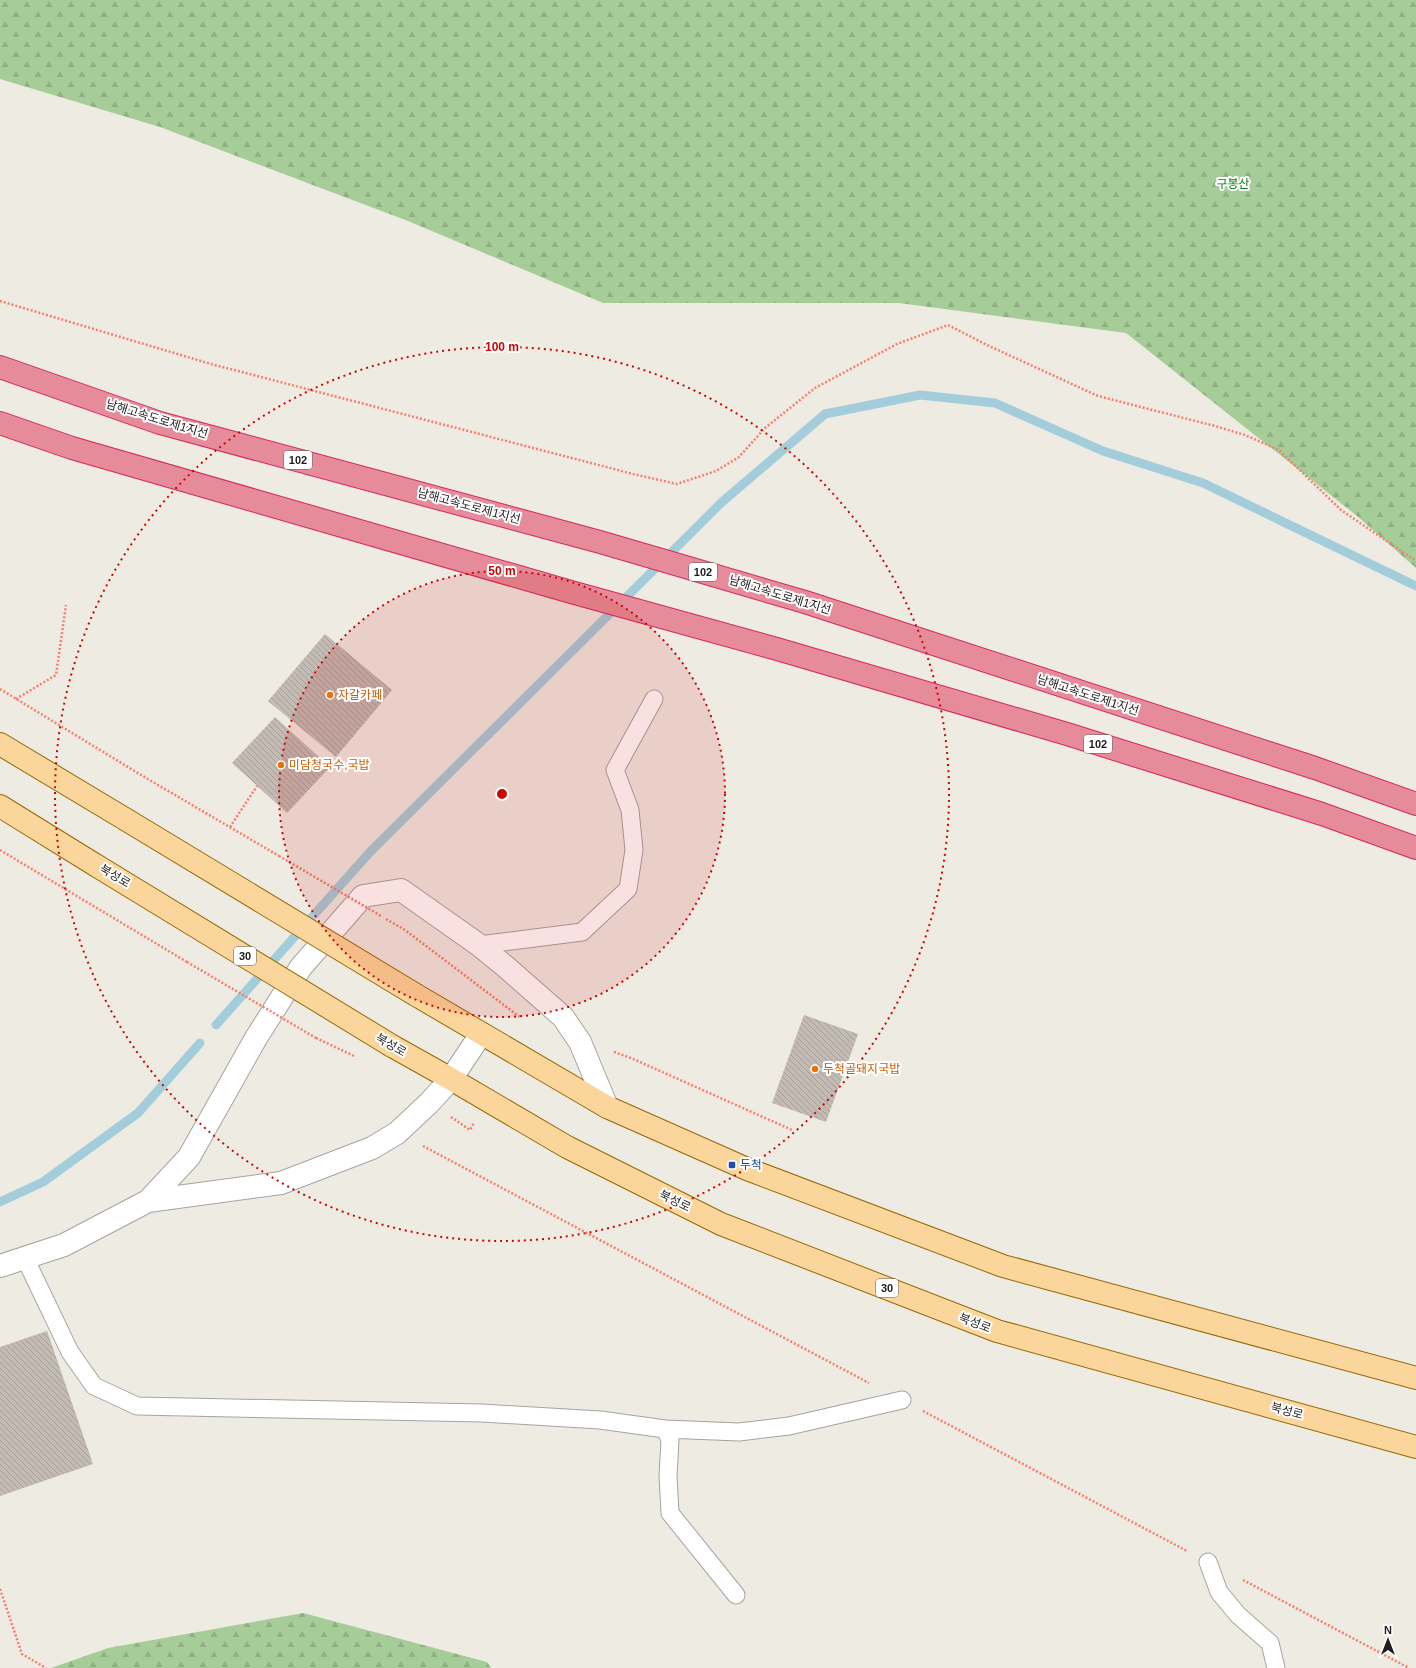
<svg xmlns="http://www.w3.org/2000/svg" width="1416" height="1668" font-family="Arial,'Noto Sans KR',sans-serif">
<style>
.forest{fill:url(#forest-firs)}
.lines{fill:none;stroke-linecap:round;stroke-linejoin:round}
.stream{stroke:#a4cddc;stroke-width:9}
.building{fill:url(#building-back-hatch)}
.service-casing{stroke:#a4a4a4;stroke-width:19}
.minor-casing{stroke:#a4a4a4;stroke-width:24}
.primary-casing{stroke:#956902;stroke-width:24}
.motorway-casing{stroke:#d7265d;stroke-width:24}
.path{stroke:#f87e6b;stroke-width:2.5;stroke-dasharray:2 2;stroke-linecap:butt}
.service{stroke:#fff;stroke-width:17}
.minor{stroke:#fff;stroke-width:22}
.primary{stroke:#fad59c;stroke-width:22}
.motorway{stroke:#e58b99;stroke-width:22}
.primary-bridge-casing{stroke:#956902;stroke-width:24;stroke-linecap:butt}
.path-bridge{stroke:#f87e6b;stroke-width:2.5;stroke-dasharray:2 2;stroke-linecap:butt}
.primary-bridge{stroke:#fad59c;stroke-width:22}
.ring{fill:none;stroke:#c80803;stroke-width:2;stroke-dasharray:2 4}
.food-dot{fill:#e8710a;stroke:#fff;stroke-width:1.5}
.transit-dot{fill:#1a4fb4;stroke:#fff;stroke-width:1.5}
.labels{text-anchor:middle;stroke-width:4;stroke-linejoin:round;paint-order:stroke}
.shield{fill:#fff;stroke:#616161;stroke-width:1}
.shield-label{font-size:11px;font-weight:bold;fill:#1d1d1d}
.park-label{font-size:12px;fill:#0d7a19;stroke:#fff}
.street-label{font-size:12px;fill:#1d1d1d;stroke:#fff}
.food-label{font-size:12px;fill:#c56008;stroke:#fff;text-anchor:start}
.transit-label{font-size:12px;fill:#164399;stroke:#fff;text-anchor:start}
.centre{fill:#c80803;stroke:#fff;stroke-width:2}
.ring-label{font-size:12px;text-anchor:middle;font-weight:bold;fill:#c80803;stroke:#fff;stroke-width:4;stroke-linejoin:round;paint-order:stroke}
</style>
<defs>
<pattern id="forest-firs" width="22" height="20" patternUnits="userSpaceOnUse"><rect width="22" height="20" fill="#a6cd98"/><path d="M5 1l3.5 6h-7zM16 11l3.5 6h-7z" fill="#8eb083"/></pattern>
<pattern id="building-back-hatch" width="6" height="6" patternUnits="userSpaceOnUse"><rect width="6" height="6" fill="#c3bab3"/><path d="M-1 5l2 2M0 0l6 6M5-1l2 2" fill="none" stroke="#a79f9a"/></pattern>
</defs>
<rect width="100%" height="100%" fill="#eeebe3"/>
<path class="forest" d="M0 0H1416V568L1357 516 1126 333 899 303H603L408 221 160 127 0 79Z
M303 1613 487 1662 491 1668H51L108 1648Z"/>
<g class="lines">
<path class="stream" d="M216 1025 370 852 722 502 825 414 920 395 995 403 1103 451 1203 483 1416 586
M0 1202 43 1182 138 1113 200 1043"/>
</g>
<path class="building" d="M325 634 392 690 336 757 268 701Z
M275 717 330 767 287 813 232 763Z
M804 1015 858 1034 826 1122 772 1103Z
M47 1331 93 1464 0 1496V1347Z"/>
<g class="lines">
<defs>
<path id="service" d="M479 945 582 932 628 889 634 850 630 810 615 770 654 699
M25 1258 70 1352 94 1386 137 1406 482 1413 600 1420 665 1429 670 1440 668 1476 670 1513 736 1595
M665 1429 739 1432 789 1426 902 1400
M1208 1562 1219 1592 1238 1615 1270 1643 1276 1668"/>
<path id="minor" d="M148 1201 281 1183 372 1148 397 1133 429 1103 451 1079 481 1034
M0 1266 64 1245 148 1201 189 1157 256 1038 301 967 363 896 401 890 479 945 506 967 563 1017 580 1042 607 1107"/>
<path id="primary" d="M0 744 125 819
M0 806 97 866
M416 995 607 1107 747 1169 1003 1266 1416 1378
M392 1046 451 1079 567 1147 721 1224 997 1331 1416 1447"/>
<path id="motorway" d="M0 367 160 423 600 542 805 602 1315 768 1416 804
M0 423 72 448 571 592 777 649 1067 734 1322 814 1416 848"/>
</defs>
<use href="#service" class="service-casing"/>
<use href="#minor" class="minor-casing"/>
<use href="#primary" class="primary-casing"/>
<use href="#motorway" class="motorway-casing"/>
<path class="path" d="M0 301 211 364 633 474 677 484 716 471 739 457 765 428 815 388 897 344 948 325 987 345 1098 396 1215 426 1245 435 1279 450 1341 510 1416 561
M0 689 141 775 279 856
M16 699 56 675 66 605
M230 827 257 786
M0 850 187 962
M386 919 405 930 521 1018
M316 1038 354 1056
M614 1052 631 1058 792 1130
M451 1117 470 1130 474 1123
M423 1146 869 1383
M923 1411 1187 1551
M1243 1580 1409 1668
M0 1589 22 1654 46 1668"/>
<use href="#service" class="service"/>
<use href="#minor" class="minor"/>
<use href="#primary" class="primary"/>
<use href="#motorway" class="motorway"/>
<defs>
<path id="primary-bridge" d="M125 819 416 995
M97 866 392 1046"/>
</defs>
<use href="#primary-bridge" class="primary-bridge-casing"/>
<path class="path-bridge" d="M279 856 381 916
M187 962 316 1038"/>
<use href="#primary-bridge" class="primary-bridge"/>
</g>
<circle cx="502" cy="794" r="223" fill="#c80803" fill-opacity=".12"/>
<g class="ring">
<circle cx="502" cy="794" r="223"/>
<circle cx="502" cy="794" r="447"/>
</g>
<g class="food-dot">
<circle cx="330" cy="695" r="4"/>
<circle cx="281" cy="765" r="4"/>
<circle cx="815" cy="1069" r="4"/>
</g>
<rect class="transit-dot" x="728" y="1161" width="8" height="8" rx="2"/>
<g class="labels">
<g class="shield">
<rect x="284" y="451" width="28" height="18" rx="3"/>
<rect x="689" y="563" width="28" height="18" rx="3"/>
<rect x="1084" y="735" width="28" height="18" rx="3"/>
<rect x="234" y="947" width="22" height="18" rx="3"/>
<rect x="876" y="1279" width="22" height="18" rx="3"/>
</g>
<g class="shield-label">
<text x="298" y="464">102</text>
<text x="703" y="576">102</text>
<text x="1098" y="748">102</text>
<text x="245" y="960">30</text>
<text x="887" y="1292">30</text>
</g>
<g class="park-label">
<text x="1233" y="188">구봉산</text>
</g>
<g class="street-label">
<text transform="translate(157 419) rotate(17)" y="4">남해고속도로제1지선</text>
<text transform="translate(469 506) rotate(15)" y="4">남해고속도로제1지선</text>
<text transform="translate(780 595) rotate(17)" y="4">남해고속도로제1지선</text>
<text transform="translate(1088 695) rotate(18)" y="4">남해고속도로제1지선</text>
<text transform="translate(115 876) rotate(31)" y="4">북성로</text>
<text transform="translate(391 1045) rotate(30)" y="4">북성로</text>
<text transform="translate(675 1201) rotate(26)" y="4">북성로</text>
<text transform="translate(975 1323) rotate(21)" y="4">북성로</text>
<text transform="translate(1287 1411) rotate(15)" y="4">북성로</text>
</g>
<g class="food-label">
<text x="338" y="699">자갈카페</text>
<text x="289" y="769">미담청국수,국밥</text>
<text x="823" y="1073">두척골돼지국밥</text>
</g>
<g class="transit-label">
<text x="740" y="1169">두척</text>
</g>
</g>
<circle cx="502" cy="794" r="6" class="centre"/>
<g class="ring-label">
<text x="502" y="351">100 m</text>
<text x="502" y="575">50 m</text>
</g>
<g transform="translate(1388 1640)" stroke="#ffffff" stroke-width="3" paint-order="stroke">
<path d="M0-3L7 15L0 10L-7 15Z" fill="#1d1d1d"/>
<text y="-6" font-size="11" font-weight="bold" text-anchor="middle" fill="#1d1d1d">N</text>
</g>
</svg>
